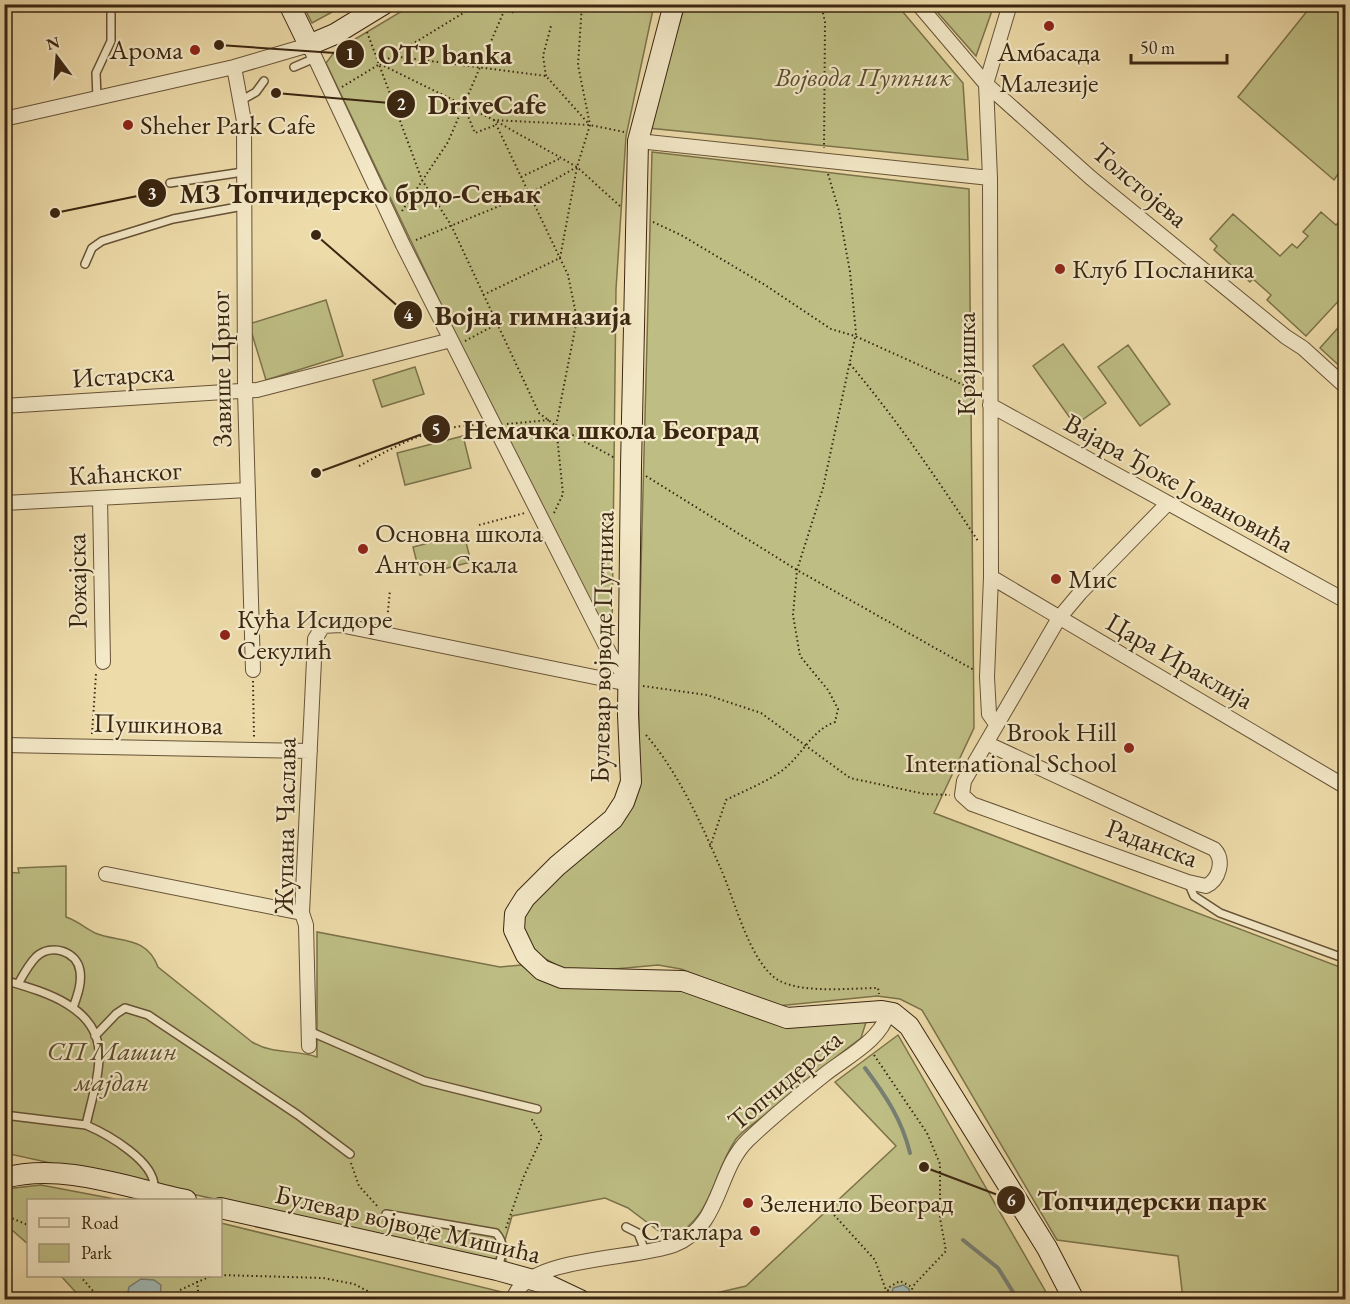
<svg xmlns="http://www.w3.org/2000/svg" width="1350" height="1304" font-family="'EB Garamond',serif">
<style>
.green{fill:#bebe84;stroke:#7c724a;stroke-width:1.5}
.water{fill:#a0b8b5;stroke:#777e73;stroke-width:1.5}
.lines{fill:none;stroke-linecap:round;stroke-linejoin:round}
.stream{stroke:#777e73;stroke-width:4}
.lane-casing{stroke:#675337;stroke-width:10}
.street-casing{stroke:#675337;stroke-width:16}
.secondary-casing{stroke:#3a2611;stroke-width:22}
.path{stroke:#3a2611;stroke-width:2;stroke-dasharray:1.5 3;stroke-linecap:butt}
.lane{stroke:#f3e8c7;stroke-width:7}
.street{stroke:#f3e8c7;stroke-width:14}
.secondary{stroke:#f3e8c7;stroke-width:20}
.poi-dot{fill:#8f2418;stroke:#f3e8c7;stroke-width:2}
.labels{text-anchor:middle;stroke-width:4.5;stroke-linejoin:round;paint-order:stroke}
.poi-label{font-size:27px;fill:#3a2611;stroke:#f3e8c7;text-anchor:start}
.park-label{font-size:27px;font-style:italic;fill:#5b4c2e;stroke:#f3e8c7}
.street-label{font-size:27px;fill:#3a2611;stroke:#f3e8c7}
.leader{fill:none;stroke:#3a2611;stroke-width:2}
.callout-dot{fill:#3a2611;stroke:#f3e8c7;stroke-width:2}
.mark-label{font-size:18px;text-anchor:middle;font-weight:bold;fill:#fff}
.callout-label{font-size:28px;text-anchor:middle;font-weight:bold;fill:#3a2611;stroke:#f3e8c7;stroke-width:4.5;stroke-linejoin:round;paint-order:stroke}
</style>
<rect width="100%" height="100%" fill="#eddba9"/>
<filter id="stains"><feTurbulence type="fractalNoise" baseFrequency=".00333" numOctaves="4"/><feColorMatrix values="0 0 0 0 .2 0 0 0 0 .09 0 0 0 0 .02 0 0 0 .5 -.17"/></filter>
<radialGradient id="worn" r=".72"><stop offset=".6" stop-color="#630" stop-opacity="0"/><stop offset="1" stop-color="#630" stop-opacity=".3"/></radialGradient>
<path class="green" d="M303 5H345L312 23Z
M412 5H654L626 136 616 289 612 635H607L452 327 326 63 335 51Z
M685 5H897L963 83 968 160 648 128Z
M931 5H994L976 56Z
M1312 5 1345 6V164L1334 180 1238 97Z
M652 152 969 189 974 728 934 813 1345 969V1299H1183L1178 1256 1057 1240 922 1010 900 999 877 996 777 1006 681 969 658 965 604 970 564 969 538 955 522 934 523 909 568 862 640 770 638 681Z
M1321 212 1336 225 1345 216V294L1306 336 1267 300 1271 295 1253 279 1250 282 1214 250 1217 246 1210 239 1233 214 1280 256 1292 244 1297 248 1308 236 1303 232Z
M326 300 343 356 266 380 249 324Z
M1345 320V371L1320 348Z
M1063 344 1106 403 1075 425 1033 366Z
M1128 345 1170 404 1140 426 1098 367Z
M415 367 424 394 382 407 373 380Z
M463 436 471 468 405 485 397 453Z
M464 534 471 562 420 575 413 547Z
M66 866V917C78 921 85 928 95 933 119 943 146 935 158 967L252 1042C274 1055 294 1049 317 1057V932L500 967 521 965 536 976 668 985 766 1019H867L861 1038C830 1061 801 1085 772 1110 761 1119 745 1128 736 1139 711 1175 714 1218 669 1239L628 1208 605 1198 512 1216 505 1240 506 1263 5 1153 4 872 19 873 18 868Z
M898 1035 1050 1299 686 1300 746 1286 896 1146 835 1082Z
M41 1185 120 1200H28V1244L5 1224V1189Z
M221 1223 530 1299H82L61 1276H220Z"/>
<path class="water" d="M141 1279 154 1280 161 1285 160 1299H120L123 1294 128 1292 129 1287Z
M903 1285 909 1289 910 1299H891L893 1288Z"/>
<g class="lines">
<path class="stream" d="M865 1068C886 1096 902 1120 910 1153
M963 1240 998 1268 1018 1300"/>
<defs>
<path id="lane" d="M294 67 315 58
M97 98 96 73 111 41V14
M242 100 256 92 264 81
M170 183 243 172
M85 264 92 248 102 241 173 219 243 206
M4 515 10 503
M1188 882 1194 896 1220 913 1346 959
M4 980C41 991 96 1005 99 1051 100 1075 91 1102 86 1125
M18 984C23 975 29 964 36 957 51 943 77 951 80 971 82 984 77 996 73 1008
M309 1031 424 1081 537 1109
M95 1036 116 1014 125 1008 148 1015 298 1115 350 1154
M4 1115 86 1125C107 1134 157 1162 154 1189
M386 1214 496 1233C506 1244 502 1255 498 1267
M626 1227 638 1233 646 1253"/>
<path id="street" d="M918 4 986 84 1091 178 1286 337 1303 348 1346 387
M234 67 244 121 245 391 253 670
M4 119 234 67 309 45 403 245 610 654 628 682
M638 141 990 178
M990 405 1346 601
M4 406 257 390 451 340
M100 498 103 662
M4 503 248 490
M991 577 1346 787
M996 724 989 714 987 677 991 577 990 178 986 84 1010 4
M986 743 1214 849C1225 860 1219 880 1206 886L1188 882 972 804 962 795 964 781 1059 618 1080 593 1166 505
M4 745 310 751
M106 874 302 913
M309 1046 306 925 302 913 315 639 323 626 340 625 629 684
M513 1300C524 1256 634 1260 674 1245 722 1226 716 1171 748 1140 772 1117 799 1095 824 1075 845 1058 882 1040 888 1012"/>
<path id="secondary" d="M289 4 309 45 335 34 384 4
M674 4 638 141 631 466 628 715 631 782 624 802 613 819 557 866 525 898 515 914 514 930 526 955 542 970 562 978 683 981 787 1018 882 1011 893 1013 909 1026 1047 1248 1074 1300
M4 1178C63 1162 128 1188 186 1200
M220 1208 497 1270 544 1283 580 1300"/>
</defs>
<use href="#lane" class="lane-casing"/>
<use href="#street" class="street-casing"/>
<use href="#secondary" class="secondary-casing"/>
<path class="path" d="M508 4 513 13
M821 4 825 22 824 148
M399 9 407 4
M367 32 422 180 451 225 539 413 556 426 615 458
M392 56 546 76 588 123
M380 64 494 120 577 167 621 207
M546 76 543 56 551 26
M342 87 478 4
M465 109 475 133 496 125
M521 177 561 158
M402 211 448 142 507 4
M653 222 681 235 765 285 831 329 855 336 979 392
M416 240 529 194 577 167
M483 295 560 258 577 167 590 125 578 65 582 4
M465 341 497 324
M850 364C897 420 938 480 978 541
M507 424 549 420
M359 466C402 443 430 426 480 425
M646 476 797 570 974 670
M554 513 563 494 556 426 577 319 568 275 494 120 590 125 624 132
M479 525 525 513
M387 621 390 590
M253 681 254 738
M643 686 707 695 761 713 850 778 925 794 950 795
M92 734 96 674
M646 735C678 772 701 823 720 867 734 897 749 962 778 980 803 994 851 988 878 988L879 994
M710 847 726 800C744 791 764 783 780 772 802 757 810 731 835 722L838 709 828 690 800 656 793 615 797 570 823 488 856 333 850 272 839 211 828 174
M874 1055 927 1133 940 1164V1218L946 1251 912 1287
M351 1163 359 1186 379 1208
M825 1205 875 1260 887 1293
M4 1215 28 1225
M506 1228 524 1176 542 1137 531 1118
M220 1275 323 1278 354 1284 385 1300
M80 1276 101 1300
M197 1281 199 1300
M171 1300 180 1290 211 1276
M486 1300 496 1292 502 1294
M888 1300V1288L900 1281 912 1287 913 1300
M1144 1300 1145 1295"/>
<use href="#lane" class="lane"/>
<use href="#street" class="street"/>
<use href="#secondary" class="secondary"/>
</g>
<g class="poi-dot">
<circle cx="1049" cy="26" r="6"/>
<circle cx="195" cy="50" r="6"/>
<circle cx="128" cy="125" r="6"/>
<circle cx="1060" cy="269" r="6"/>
<circle cx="363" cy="549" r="6"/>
<circle cx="1056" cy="579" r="6"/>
<circle cx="225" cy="635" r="6"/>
<circle cx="1129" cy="748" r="6"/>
<circle cx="748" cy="1203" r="6"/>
<circle cx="755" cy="1231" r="6"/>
</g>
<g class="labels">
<g class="poi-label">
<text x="183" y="59" text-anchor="end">Арома</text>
<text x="1049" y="61" text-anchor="middle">Амбасада<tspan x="1049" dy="31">Малезије</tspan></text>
<text x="140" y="134">Sheher Park Cafe</text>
<text x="1072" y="278">Клуб Посланика</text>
<text x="375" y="542">Основна школа<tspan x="375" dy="31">Антон Скала</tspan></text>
<text x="1068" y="588">Мис</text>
<text x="237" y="628">Кућа Исидоре<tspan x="237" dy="31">Секулић</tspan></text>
<text x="1117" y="741" text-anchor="end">Brook Hill<tspan x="1117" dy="31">International School</tspan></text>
<text x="760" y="1212">Зеленило Београд</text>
<text x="743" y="1240" text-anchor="end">Стаклара</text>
</g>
<g class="park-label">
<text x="863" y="86">Војвода Путник</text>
<text x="112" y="1060">СП Машин<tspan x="112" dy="31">мајдан</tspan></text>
</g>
<g class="street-label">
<text transform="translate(1140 185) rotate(40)" y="9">Толстојева</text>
<text transform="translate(966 364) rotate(-90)" y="9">Крајишка</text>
<text transform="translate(221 369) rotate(-91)" y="9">Завише Црног</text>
<text transform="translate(123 375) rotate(-4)" y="9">Истарска</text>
<text transform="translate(125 473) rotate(-3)" y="9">Каћанског</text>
<text transform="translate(1179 483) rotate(29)" y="9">Вајара Ђоке Јовановића</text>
<text transform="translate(77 581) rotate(-91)" y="9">Рожајска</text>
<text transform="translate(602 647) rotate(-89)" y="9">Булевар војводе Путника</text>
<text transform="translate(1180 661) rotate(30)" y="9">Цара Ираклија</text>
<text transform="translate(158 724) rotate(1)" y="9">Пушкинова</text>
<text transform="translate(285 826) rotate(-89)" y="9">Жупана Часлава</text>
<text transform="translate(1152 843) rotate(20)" y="9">Раданска</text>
<text transform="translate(785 1080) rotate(-40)" y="9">Топчидерска</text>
<text transform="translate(408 1224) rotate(13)" y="9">Булевар војводе Мишића</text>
</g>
</g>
<path class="leader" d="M219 45L350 54M276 93L401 104M55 213L152 193M316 235L408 315M316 473L436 429M924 1167L1011 1200"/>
<g class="callout-dot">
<circle cx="219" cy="45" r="6"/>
<circle cx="276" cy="93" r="6"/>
<circle cx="55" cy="213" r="6"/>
<circle cx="316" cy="235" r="6"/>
<circle cx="316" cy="473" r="6"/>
<circle cx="924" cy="1167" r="6"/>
<circle cx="350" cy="54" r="15"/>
<circle cx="401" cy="104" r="15"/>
<circle cx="152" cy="193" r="15"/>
<circle cx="408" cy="315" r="15"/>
<circle cx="436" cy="429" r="15"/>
<circle cx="1011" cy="1200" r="15"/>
</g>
<g class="mark-label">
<text x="350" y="60">1</text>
<text x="401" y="110">2</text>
<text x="152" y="200">3</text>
<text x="408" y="321">4</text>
<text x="436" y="436">5</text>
<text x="1011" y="1206">6</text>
</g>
<g class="callout-label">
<text x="445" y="64">OTP banka</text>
<text x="487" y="114">DriveCafe</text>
<text x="360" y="203">МЗ Топчидерско брдо-Сењак</text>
<text x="533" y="325">Војна гимназија</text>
<text x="611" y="439">Немачка школа Београд</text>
<text x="1152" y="1210">Топчидерски парк</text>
</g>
<rect width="1350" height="1304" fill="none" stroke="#eddba9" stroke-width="24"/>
<rect x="6" y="6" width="1338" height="1292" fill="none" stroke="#3a2611" stroke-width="3"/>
<rect x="12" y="12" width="1326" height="1280" fill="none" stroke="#3a2611" stroke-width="1.5"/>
<rect x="27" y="1199" width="195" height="78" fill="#f3e8c7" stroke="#a99a7e" stroke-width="1.5"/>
<rect x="39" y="1218" width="30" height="9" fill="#f3e8c7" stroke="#a99a7e" stroke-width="1.5"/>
<text x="81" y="1229" font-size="18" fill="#3a2611">Road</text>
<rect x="39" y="1244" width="30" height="18" fill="#bebe84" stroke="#a99a7e" stroke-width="1.5"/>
<text x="81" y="1259" font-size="18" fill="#3a2611">Park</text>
<g transform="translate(57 57) rotate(344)" stroke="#f3e8c7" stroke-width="4.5" paint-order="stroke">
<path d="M0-4.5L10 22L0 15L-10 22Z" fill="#3a2611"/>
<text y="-9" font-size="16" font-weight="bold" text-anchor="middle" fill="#3a2611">N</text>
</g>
<path d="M1131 54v9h96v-9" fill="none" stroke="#3a2611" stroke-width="3"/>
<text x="1140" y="54" font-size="18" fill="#3a2611" stroke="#f3e8c7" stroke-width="4.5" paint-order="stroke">50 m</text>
<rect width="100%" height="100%" filter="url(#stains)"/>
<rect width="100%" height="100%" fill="url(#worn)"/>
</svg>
